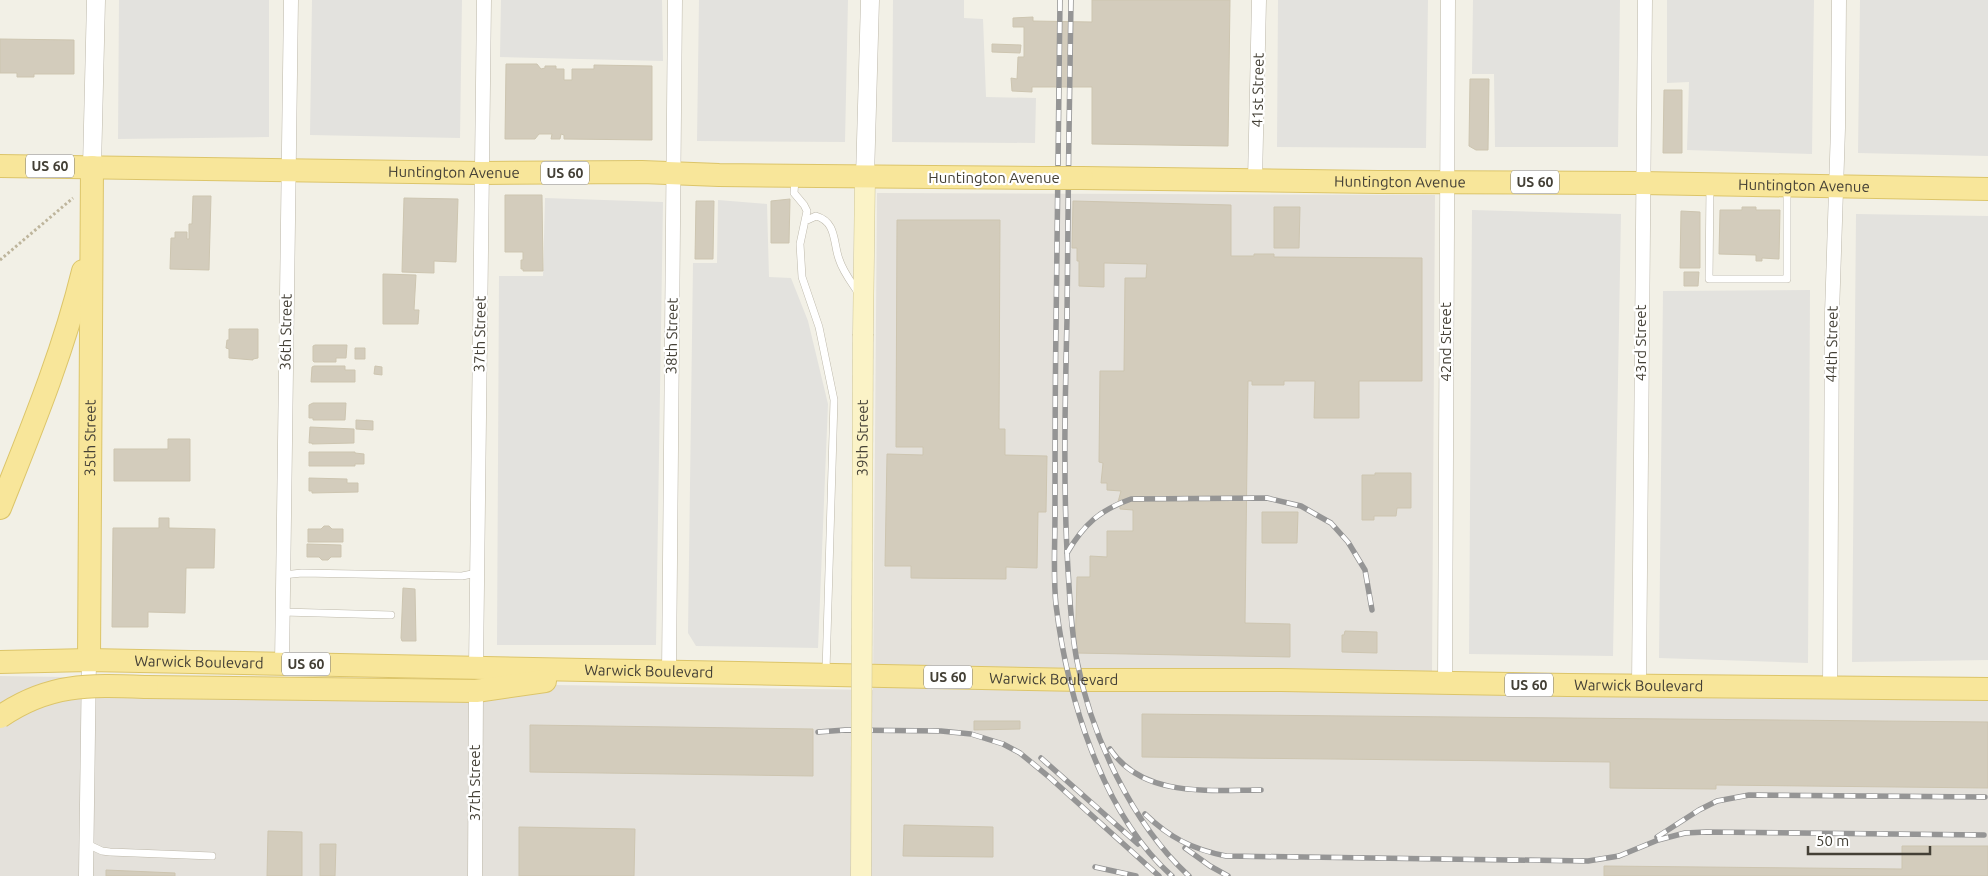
<svg xmlns="http://www.w3.org/2000/svg" width="1988" height="876" font-family="Ubuntu,sans-serif">
<style>
.industrial{fill:#e4e1db}
.parking{fill:#e3e2de}
.building{fill:#d3ccbc;stroke:#cdc5b0}
.lines{fill:none;stroke-linecap:round;stroke-linejoin:round}
.service-casing{stroke:#bdb8aa;stroke-width:8}
.minor-casing{stroke:#bdb8aa;stroke-width:15}
.tertiary-casing{stroke:#bdb8aa;stroke-width:19}
.secondary-casing{stroke:#cfc698;stroke-width:21}
.primary-casing{stroke:#dcc56a;stroke-width:24}
.path{stroke:#beb59c;stroke-width:3;stroke-dasharray:2.5 2.5;stroke-linecap:butt}
.service{stroke:#fff;stroke-width:7}
.minor{stroke:#fff;stroke-width:14}
.tertiary{stroke:#fff;stroke-width:18}
.secondary{stroke:#fbf3c7;stroke-width:20}
.primary{stroke:#f8e69a;stroke-width:22}
.rail-casing{stroke:#959595;stroke-width:5.5}
.rail{stroke:#fff;stroke-width:4;stroke-dasharray:11;stroke-linecap:butt}
.secondary-bridge-casing{stroke:#cfc698;stroke-width:21;stroke-linecap:butt}
.primary-bridge-casing{stroke:#dcc56a;stroke-width:24;stroke-linecap:butt}
.secondary-bridge{stroke:#fbf3c7;stroke-width:20}
.primary-bridge{stroke:#f8e69a;stroke-width:22}
.labels{text-anchor:middle;stroke-width:4.5;stroke-linejoin:round;paint-order:stroke}
.shield{fill:#fff;stroke:#7c7972;stroke-width:1}
.shield-label{font-size:14px;font-weight:bold;fill:#444036}
.street-label{font-size:15px;fill:#444036;stroke:#fff}
</style>
<rect width="100%" height="100%" fill="#f2f0e6"/>
<path class="industrial" d="M877 193 1435 195 1432 672 1988 677V876H0V676L873 690Z"/>
<path class="parking" d="M119 0H269V137L118 139Z
M312 0H462L460 138 310 135Z
M501 0H662L663 61 500 57Z
M699 0H848L845 142 697 141Z
M893 0H964V18L983 19 986 97 1036 98 1035 143 892 142Z
M1278 0H1428L1426 148 1277 147Z
M1473 0H1620L1618 147H1495L1494 74H1472Z
M1667 0H1814L1812 154 1687 150 1689 82 1667 83Z
M1860 0H1988V156L1858 153Z
M545 198 663 202 656 645H497L499 276H543Z
M718 200 767 204 769 277 791 278 808 321 828 404 818 648 696 646 688 633 693 263H717Z
M1472 210 1621 214 1613 656 1469 654Z
M1856 214 1988 216V660L1852 662Z
M1810 290 1808 663 1659 658 1663 291Z"/>
<path class="building" d="M1092 0H1230L1228 146 1092 144V87H1032V92L1012 91 1011 78 1017 79 1018 57H1024V27H1013V18L1033 17V21L1092 22Z
M0 39 74 40V74H34V77H17V73H0Z
M992 44 1021 45 1020 53 992 52Z
M506 64H537L541 69 545 68V66H556V69H564V80H572V69H594V65L652 66V140L564 139V135L561 134 560 139H551L552 134H539L535 139H505Z
M1470 79H1489L1488 150H1476L1469 146Z
M1664 90H1682V153H1663Z
M505 195H542L543 271H523V269H521V260H523V252H505Z
M193 196H211L209 270 170 269 171 238H175V232H187V239H189V224H192Z
M404 198 458 199 456 262 434 261V273L402 272Z
M790 199 789 243H771V201Z
M696 201H714L713 259H695Z
M1073 201 1231 205V256H1254V254H1274V257L1422 258V381H1359V418H1314L1315 381H1284V385H1252V381H1248L1245 623 1290 624V657L1075 653 1077 577H1090V556L1107 557V531H1133V510L1120 509V502H1118L1121 491 1107 490V483H1101L1103 463 1099 462 1100 371H1124L1125 278H1146L1147 264 1104 263V287L1079 286V261H1077V248H1072Z
M1274 207H1300L1299 248H1274Z
M1742 207H1756V210H1780L1779 259 1762 258V261H1756V255L1719 254 1720 210H1742Z
M1681 211 1700 212V268H1680Z
M897 220H1000L999 429H1005V455L1047 456 1046 512H1038L1037 568 1006 567V579L911 578V566H885L887 454 923 455V447H896Z
M1684 272H1699L1698 286H1684Z
M383 274 416 275 414 310H419L418 324H383Z
M229 329H258V358L253 359V360L229 358V349L226 348 227 340H229Z
M315 345H347L346 358H336V362H314L313 361V346Z
M355 348H365V359H355Z
M314 366H345V370H355V382H311L312 367Z
M375 366 382 367V375L374 374Z
M313 403H346L345 420H313V418H309V405Z
M356 420 373 421V430L356 429Z
M310 427 354 429V443L312 444V443H309Z
M168 439H190V481H114V449H168Z
M309 452H355V453L364 454V464H355V466H309Z
M1375 473H1411V508H1397L1396 516H1374V520H1362V475H1375Z
M309 478 347 479V483H358V492L312 493V491H309Z
M1262 512H1298L1297 543H1262Z
M159 518H169V528L215 529 214 568H186L185 613 148 612V627H112L113 528H159Z
M324 526H329L332 529H343V542H308V529H321Z
M307 544 341 545V557H331L328 560H322L319 557H307Z
M403 588 415 589 416 641H402L401 638Z
M1345 631 1377 632V653L1342 652V635H1344Z
M1142 714 1988 722V788L1716 785V789L1610 788V762L1142 757Z
M974 721H1020V729L974 730Z
M530 725 813 729V776L530 772Z
M904 825 993 827V857L903 856Z
M519 827 635 829 634 876H519Z
M268 831 302 832V876H267Z
M320 844H336L335 876H320Z
M1902 846H1988V876H1604V866L1902 869Z
M106 870 175 873V876H106Z"/>
<g class="lines">
<defs>
<path id="service" d="M795 179 794 193 804 205 807 211 800 244 802 277 819 327 834 400 826 671
M1710 187 1709 279H1787V189
M805 221 816 216C837 222 833 243 839 259 843 272 852 283 859 294
M283 575 302 573 462 576 477 573
M283 612 391 615
M87 844 102 851 110 852 212 856"/>
<path id="minor" d="M1255 180 1259 0
M282 664 291 0
M476 668 484 0
M669 673 675 0
M1445 683 1448 0
M1639 685 1645 0
M1830 688 1832 314 1838 128 1839 0
M86 876 89 660
M475 876 476 691"/>
<path id="tertiary" d="M92 167 96 0
M865 177 870 0"/>
<path id="secondary" d="M863 334 865 177"/>
<g id="primary">
<path id="s1" d="M0 166 482 173 642 172 719 175 1039 178"/>
<path id="s2" d="M1082 178 1378 182 1642 183 1988 189"/>
<path d="M0 508C31 430 63 353 83 271"/>
<path id="s3" d="M89 660 92 167"/>
<path id="s4" d="M0 662 89 660 1081 680H1281L1568 685 1988 689"/>
<path d="M147 687 476 691 545 681"/>
</g>
</defs>
<use href="#service" class="service-casing"/>
<use href="#minor" class="minor-casing"/>
<use href="#tertiary" class="tertiary-casing"/>
<use href="#secondary" class="secondary-casing"/>
<use href="#primary" class="primary-casing"/>
<path class="path" d="M0 260 73 198"/>
<use href="#service" class="service"/>
<use href="#minor" class="minor"/>
<use href="#tertiary" class="tertiary"/>
<use href="#secondary" class="secondary"/>
<use href="#primary" class="primary"/>
<defs>
<path id="rail" d="M1060 0C1059 109 1057 218 1056 328 1055 390 1055 452 1055 514 1055 544 1053 576 1056 605 1067 696 1102 814 1172 876
M1071 0C1069 106 1068 213 1067 319 1065 403 1063 486 1068 570 1070 600 1071 631 1077 661 1091 735 1132 824 1189 876
M1067 553C1084 524 1100 510 1131 499L1267 498 1301 506 1331 523 1348 542 1365 570 1372 610
M818 732 845 730 941 731 971 734 1003 744 1020 753 1048 776 1159 876
M1110 749C1143 798 1209 790 1261 790
M1041 758 1138 844
M1145 814C1170 838 1192 849 1226 856L1588 861 1619 856 1658 840 1685 833 1706 832 1984 835
M1657 837 1699 810 1717 801 1749 795 1985 797
M1185 848 1210 866 1228 876
M1095 867 1136 876"/>
</defs>
<use href="#rail" class="rail-casing"/>
<use href="#rail" class="rail"/>
<defs>
<g id="secondary-bridge">
<path id="s5" d="M861 876 863 334"/>
</g>
<path id="primary-bridge" d="M1039 178H1082
M0 717C49 683 90 685 147 687"/>
</defs>
<use href="#secondary-bridge" class="secondary-bridge-casing"/>
<use href="#primary-bridge" class="primary-bridge-casing"/>
<use href="#secondary-bridge" class="secondary-bridge"/>
<use href="#primary-bridge" class="primary-bridge"/>
</g>
<g class="labels">
<g class="shield">
<rect x="26" y="154.5" width="48" height="23" rx="4"/>
<rect x="541" y="161.5" width="48" height="23" rx="4"/>
<rect x="1511" y="170.5" width="48" height="23" rx="4"/>
<rect x="282" y="652.5" width="48" height="23" rx="4"/>
<rect x="924" y="665.5" width="48" height="23" rx="4"/>
<rect x="1505" y="673.5" width="48" height="23" rx="4"/>
</g>
<g class="shield-label">
<text x="50" y="171">US 60</text>
<text x="565" y="178">US 60</text>
<text x="1535" y="187">US 60</text>
<text x="306" y="669">US 60</text>
<text x="948" y="682">US 60</text>
<text x="1529" y="690">US 60</text>
</g>
<g class="street-label">
<text transform="translate(1258 90) rotate(-89)" y="5">41st Street</text>
<text dy="5" stroke="none"><textPath href="#s1" startOffset="454">Huntington Avenue</textPath></text>
<text x="994" y="183">Huntington Avenue</text>
<text dy="5" stroke="none"><textPath href="#s2" startOffset="318">Huntington Avenue</textPath></text>
<text dy="5" stroke="none"><textPath href="#s2" startOffset="722">Huntington Avenue</textPath></text>
<text transform="translate(286 332) rotate(-89)" y="5">36th Street</text>
<text transform="translate(480 334) rotate(-89)" y="5">37th Street</text>
<text transform="translate(672 336) rotate(-89)" y="5">38th Street</text>
<text transform="translate(1446 342) rotate(-90)" y="5">42nd Street</text>
<text transform="translate(1641 343) rotate(-90)" y="5">43rd Street</text>
<text transform="translate(1832 344) rotate(-89)" y="5">44th Street</text>
<text dy="5" stroke="none"><textPath href="#s3" startOffset="222">35th Street</textPath></text>
<text dy="5" stroke="none"><textPath href="#s5" startOffset="438">39th Street</textPath></text>
<text dy="5" stroke="none"><textPath href="#s4" startOffset="199">Warwick Boulevard</textPath></text>
<text dy="5" stroke="none"><textPath href="#s4" startOffset="649">Warwick Boulevard</textPath></text>
<text dy="5" stroke="none"><textPath href="#s4" startOffset="1054">Warwick Boulevard</textPath></text>
<text dy="5" stroke="none"><textPath href="#s4" startOffset="1639">Warwick Boulevard</textPath></text>
<text transform="translate(475 783) rotate(-90)" y="5">37th Street</text>
</g>
</g>
<path d="M1808 846v8h122v-8" fill="none" stroke="#444036" stroke-width="2.5"/>
<text x="1816" y="846" font-size="15" fill="#444036" stroke="#ffffff" stroke-width="4" paint-order="stroke">50 m</text>
</svg>
